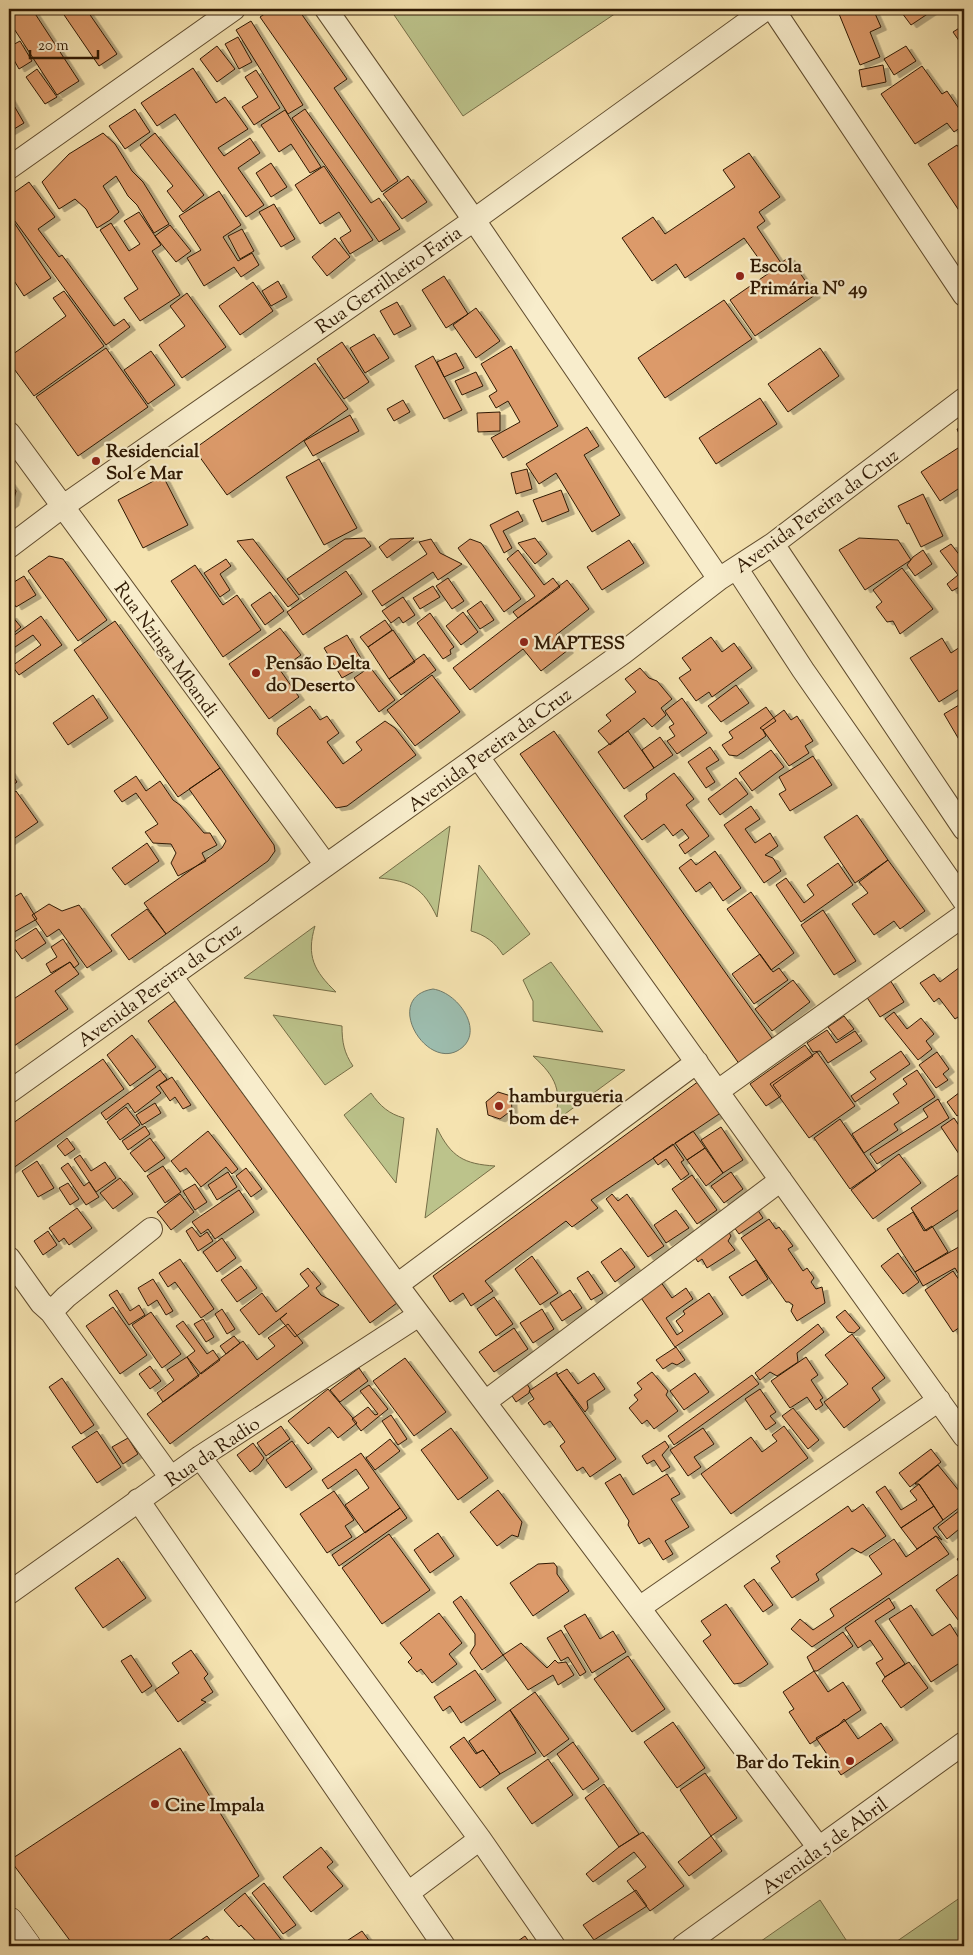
<svg xmlns="http://www.w3.org/2000/svg" width="973" height="1955" font-family="'Sorts Mill Goudy',serif">
<style>
.green{fill:#bcc38b;stroke:#766e47}
.water{fill:#9dbeb0;stroke:#717c6b}
.building{fill:#dc9a6a;stroke:#2f1903;filter:url(#shadow)}
.lines{fill:none;stroke-linecap:round;stroke-linejoin:round}
.street-casing{stroke:#604c2e;stroke-width:24}
.secondary-casing{stroke:#2f1903;stroke-width:29}
.street{stroke:#f8edcc;stroke-width:22}
.secondary{stroke:#f8edcc;stroke-width:28}
.poi-dot{fill:#8f2418;stroke:#f8edcc;stroke-width:2}
.labels{text-anchor:middle;stroke-width:4.5;stroke-linejoin:round;paint-order:stroke}
.poi-label{font-size:19px;font-weight:bold;fill:#2f1903;stroke:#f8edcc;text-anchor:start}
.street-label{font-size:19px;fill:#2f1903;stroke:#f8edcc}
</style>
<defs>
<filter id="shadow"><feDropShadow dx="5.5" dy="3" stdDeviation="0" flood-color="#0004"/></filter>
</defs>
<rect width="100%" height="100%" fill="#f5e3b0"/>
<filter id="stains"><feTurbulence type="fractalNoise" baseFrequency=".004" numOctaves="4"/><feColorMatrix values="0 0 0 0 .2 0 0 0 0 .09 0 0 0 0 .02 0 0 0 .5 -.17"/></filter>
<radialGradient id="worn" r=".72"><stop offset=".6" stop-color="#630" stop-opacity="0"/><stop offset="1" stop-color="#630" stop-opacity=".3"/></radialGradient>
<path class="green" d="M390 9H622L463 116Z
M450 826 437 917C423 888 411 881 379 878Z
M479 865 530 934 503 955C495 942 485 935 471 931Z
M315 926C306 956 314 971 336 992L244 978Z
M551 962 603 1032 533 1021V1001L523 980Z
M273 1015 342 1026C342 1042 344 1053 353 1066L325 1085Z
M533 1056 625 1070 554 1122C563 1091 556 1077 533 1056Z
M371 1093C380 1106 389 1114 404 1118L396 1183 344 1115Z
M437 1128C451 1157 464 1164 495 1166L425 1218Z
M964 1895V1939L954 1946H890Z
M820 1900 850 1946H754Z"/>
<path class="water" d="M433 989C460 993 487 1035 457 1051 424 1068 383 997 433 989Z"/>
<path class="building" d="M9 9H32L79 81 57 95 9 21Z
M60 9H86L117 54 99 66Z
M272 9H298L347 79 334 88 398 181 382 192 260 17Z
M837 9H873L881 27 870 32 880 57 860 65Z
M899 9H935L911 25Z
M251 21 303 105 288 114 236 30Z
M964 25V48L953 32Z
M238 37 252 62 239 69 225 44Z
M20 41 32 61 19 69 9 51V47Z
M217 46 235 69 217 82 200 59Z
M906 46 916 61 894 75 884 59Z
M883 65 886 82 862 87 859 70Z
M922 66 942 94 947 91 964 116V125L954 132 947 123 915 144 881 94Z
M193 68 216 103 225 97 248 129 218 148 224 156 250 138 260 153 238 168 264 205 246 217 175 114 157 126 141 103Z
M37 69 57 97 45 104 26 77Z
M256 70 280 108 254 125 242 107 258 97 245 77Z
M9 97 24 123 9 132Z
M135 109 150 132 125 149 109 126Z
M305 109 371 203 379 198 400 229 379 242 292 118Z
M285 110 321 167 310 173 291 144 279 152 261 125Z
M103 133 115 144 132 171 143 182 169 224 154 233 137 205 128 196 116 176 103 186 119 212 110 220 97 228 86 209 75 199 59 209 42 182 69 154Z
M155 133 204 195 183 212 167 191 173 186 140 145Z
M957 145 964 156V218L928 164Z
M749 153 780 197 759 212 765 221 757 227 781 263 789 257 815 295 755 336 730 300 769 273 744 238 685 278 676 264 652 281 622 238 653 217 665 234 735 187 723 170Z
M271 163 287 187 271 197 256 173Z
M324 166 373 240 350 254 340 238 351 231 339 212 320 224 295 185Z
M408 176 427 202 402 219 383 194Z
M29 182 55 217 38 229 59 257 62 255 114 326 124 319 130 327 106 345 9 213V196Z
M219 191 241 225 223 237 238 261 252 253 259 265 241 277 234 267 204 286 187 258 201 250 179 216Z
M274 204 295 239 281 247 259 212Z
M139 212 161 245 152 251 180 295 140 321 124 298 138 289 100 230 111 223 129 251 140 244 124 221Z
M9 215 51 278 24 296 9 273Z
M170 225 191 251 176 262 155 236Z
M242 229 254 251 240 259 228 236Z
M335 238 350 257 327 276 312 257Z
M444 276 468 314 446 328 422 290Z
M278 281 287 297 271 306 262 291Z
M253 282 273 311 240 335 219 306Z
M64 291 104 346 34 396 9 362V357L66 316 53 298Z
M187 293 226 347 182 378 159 345 185 326 170 306Z
M724 300 752 339 665 398 638 358Z
M397 302 411 326 394 335 380 311Z
M476 308 500 341 476 358 453 325Z
M374 334 389 358 365 373 350 348Z
M342 342 369 382 344 399 317 359Z
M511 346 558 426 503 458 491 438 520 422 508 401 496 408 489 396 497 391 481 364Z
M106 348 148 407 78 456 36 397Z
M820 348 839 376 788 412 768 384Z
M151 351 175 385 148 404 124 370Z
M456 353 464 368 444 377 437 362Z
M433 356 462 410 444 419 415 366Z
M315 363 348 409 227 495 194 449Z
M476 372 483 386 462 395 455 381Z
M760 398 777 424 716 464 699 438Z
M403 400 410 412 394 421 387 409Z
M500 412V431L478 432 477 413Z
M350 415 359 431 313 456 304 441Z
M587 427 599 446 584 455 620 515 592 532 556 473 539 484 526 464Z
M964 427V446L957 429Z
M958 448 964 458V485L940 501 921 472Z
M319 459 357 528 324 545 286 477Z
M527 469 532 489 516 494 511 473Z
M163 476 188 525 143 548 118 500Z
M9 481 16 491 13 503 9 506Z
M561 490 569 511 542 522 533 500Z
M923 494 943 536 921 547 909 523 907 524 898 506Z
M518 511 523 521 503 531 512 548 504 553 490 525Z
M365 538 371 546 299 595 287 579 345 539Z
M414 538 387 558 379 547 390 539Z
M535 538 547 554 535 564 518 543Z
M859 538 898 540 911 560 865 590 839 550Z
M253 539 299 599 288 607 237 541Z
M431 539 440 553 462 564 438 580 433 572 382 606 372 591 427 554 419 542Z
M470 539 481 543 521 599 504 612 458 548Z
M629 540 644 563 602 590 587 567Z
M951 544 964 561V594L959 587 952 591 947 584 958 575 940 551Z
M518 550 544 585 553 578 560 587 518 618 513 612 535 596 507 559Z
M923 550 932 564 915 576 907 565 913 557Z
M49 556 63 559 107 620 78 641 28 571Z
M226 559 231 566 220 574 230 590 220 597 204 573Z
M195 565 223 605 237 595 261 630 223 657 171 581Z
M902 568 933 609 900 634 893 621 887 622 876 607 882 602 873 590Z
M346 571 362 594 303 635 287 612Z
M24 576 36 595 16 607 9 595V585Z
M448 578 464 601 452 609 436 586Z
M567 580 589 609 556 635 568 650 541 671 523 649 470 690 453 668Z
M433 586 440 597 420 609 413 598Z
M270 592 284 611 265 625 251 605Z
M403 597 415 615 403 623 399 617 391 623 382 611Z
M481 601 494 620 480 629 467 611Z
M463 612 478 632 461 645 446 626Z
M430 613 454 647 450 650 451 654 443 659 417 623Z
M11 615 21 627 9 637V616Z
M41 616 62 645 19 675 12 666 41 645 33 635 9 651V639Z
M385 620 392 630 368 647 360 637Z
M115 621 220 768 178 797 74 650Z
M280 628 301 655 280 670 299 697 269 719 229 664Z
M393 630 415 662 389 679 368 647Z
M347 635 365 665 342 678 324 648Z
M711 637 722 652 734 643 752 668 712 697 709 692 696 701 679 678 691 670 682 658Z
M942 638 951 653 960 647 964 652V686L939 702 910 658Z
M424 654 436 670 401 695 389 679Z
M370 667 395 700 379 712 354 678Z
M640 668 649 678 657 681 672 699 661 708 666 715 652 727 644 718 610 745 598 731 611 721 606 715 636 692 625 679Z
M432 675 460 712 415 746 387 710Z
M736 685 749 703 721 722 708 706Z
M93 695 108 718 68 745 53 723Z
M682 698 707 733 677 754 667 741 675 736 669 727 674 724 665 711Z
M964 702V748L944 714Z
M310 706 320 720 327 716 339 733 327 742 343 764 362 750 356 742 385 721 395 728 416 755 347 806 336 808 277 734 278 728Z
M766 707 776 721 763 730 766 736 737 756 729 755 722 745 733 738 729 732Z
M784 710 791 720 797 716 813 741 805 746 809 753 789 766 763 730 760 728Z
M554 731 774 1041 740 1065 520 754Z
M628 731 654 768 624 789 598 752Z
M660 737 673 755 654 768 642 750Z
M710 747 719 760 706 768 715 782 706 788 688 762Z
M771 750 784 767 752 791 739 773Z
M813 756 832 785 790 811 779 794 786 790 779 777Z
M220 768 274 845 275 851 268 861 166 934 144 903 222 848 226 841 189 789Z
M9 770 17 782 9 788Z
M674 773 694 799 686 805 709 836 685 854 679 845 689 838 682 829 673 836 664 824 642 840 624 816 647 799 646 794Z
M136 776 146 791 160 781 173 800 180 805 204 833H210L217 845 202 853 206 861 178 876 171 863 176 853 171 844 153 843 145 832 158 824 136 793 122 802 114 791Z
M736 778 748 794 720 815 708 799Z
M16 791 38 822 9 842V796Z
M751 806 760 819 745 829 755 843 770 833 778 846 765 855 773 858 781 871 764 883 724 825Z
M857 815 888 860 855 883 824 837Z
M147 843 159 861 125 885 112 868Z
M715 851 741 888 723 901 710 882 696 892 679 868 691 859 696 865Z
M888 860 925 911 900 929 894 921 874 935 852 904 868 893 859 882Z
M838 863 853 885 801 922 776 885 786 878 804 903 814 895 807 885Z
M751 892 794 953 771 970 727 909Z
M21 893 37 919 9 935V900Z
M49 904 62 911 79 905 112 951 87 968 59 929 47 937 32 915Z
M147 909 166 934 129 960 111 935Z
M823 910 856 961 834 975 801 925Z
M36 928 46 943 22 959 11 944Z
M63 939 79 964 74 968 70 962 51 973 46 964 57 957 51 947Z
M760 954 773 972 779 968 788 980 754 1004 732 974Z
M70 962 79 974 55 991 68 1009 14 1046 9 1038V1002Z
M964 964V1013L955 1019 939 998 934 1002 920 983 934 974 940 982Z
M793 980 810 1002 772 1031 755 1009Z
M890 980 904 1002 880 1017 866 996Z
M175 1001 397 1303 370 1323 148 1021Z
M894 1012 907 1029 921 1018 934 1034 926 1041 932 1049 918 1060 885 1019Z
M844 1016 854 1029 838 1040 828 1027Z
M827 1030 836 1043 855 1031 862 1041 828 1063 820 1051 813 1052 807 1043Z
M132 1035 156 1067 130 1086 107 1055Z
M805 1045 813 1056 773 1085 781 1096 766 1106 750 1084Z
M901 1051 910 1064 855 1102 851 1096 876 1079 870 1072Z
M817 1052 855 1106 809 1138 770 1084Z
M937 1052 949 1069 943 1074 948 1080 936 1088 919 1065Z
M103 1059 124 1089 9 1171V1126Z
M160 1070 167 1079 156 1087 161 1093 135 1113 128 1103 106 1120 101 1113Z
M917 1070 935 1097 894 1124 898 1130 864 1153 852 1134 899 1103 893 1094 907 1084 903 1079Z
M172 1077 191 1105 183 1109 175 1097 170 1101 159 1085Z
M699 1081 722 1112 591 1200 598 1208 572 1227 566 1221 485 1281 493 1291 471 1306 463 1293 450 1302 433 1276Z
M964 1089V1111L957 1116 947 1102Z
M498 1092 511 1096 512 1110 500 1119 488 1115 486 1102Z
M938 1099 949 1118 877 1164 870 1154 928 1117 923 1109Z
M155 1103 161 1113 142 1125 136 1115Z
M126 1107 140 1125 120 1140 107 1122Z
M954 1118 964 1133V1155L961 1157 941 1127Z
M840 1119 876 1171 850 1189 814 1138Z
M145 1126 150 1134 128 1150 122 1141Z
M721 1127 743 1160 723 1173 701 1140Z
M208 1131 238 1169 232 1174 226 1167 201 1187 186 1168 180 1172 171 1161Z
M693 1131 705 1148 687 1160 675 1143Z
M67 1138 75 1149 65 1156 57 1146Z
M150 1138 165 1158 145 1172 130 1153Z
M673 1144 684 1160 681 1162 689 1174 681 1180 666 1159 658 1165 653 1158Z
M705 1148 723 1173 706 1186 687 1160Z
M899 1154 921 1183 873 1219 851 1190Z
M80 1155 91 1171 105 1162 116 1178 96 1192 74 1159Z
M37 1161 54 1188 38 1197 22 1171Z
M68 1163 84 1186 89 1182 99 1197 86 1205 61 1168Z
M163 1166 181 1192 165 1203 147 1176Z
M246 1168 262 1189 251 1197 236 1176Z
M964 1171V1206L926 1231 911 1208Z
M228 1172 237 1187 217 1200 208 1185Z
M731 1172 743 1189 724 1203 711 1186Z
M692 1175 717 1210 697 1224 672 1189Z
M120 1178 133 1194 113 1209 100 1193Z
M68 1183 79 1199 70 1205 59 1188Z
M195 1184 207 1202 195 1210 183 1191Z
M239 1190 254 1212 215 1239 208 1229 201 1234 192 1222Z
M180 1194 194 1212 171 1230 157 1212Z
M612 1194 618 1201 627 1194 664 1246 648 1257 606 1199Z
M755 1206 763 1218 739 1234 731 1223Z
M77 1208 92 1228 69 1245 64 1238 59 1242 49 1228Z
M676 1210 689 1228 666 1243 654 1225Z
M913 1212 924 1231 932 1226 948 1252 915 1272 887 1229Z
M769 1219 776 1229 779 1227 793 1246 788 1249 803 1271 807 1268 814 1278 811 1282 816 1289 822 1287 825 1303 797 1321 791 1311 793 1305 789 1302H786L741 1238Z
M192 1227 200 1237 207 1232 213 1241 198 1251 186 1231Z
M726 1227 731 1236 728 1241 735 1250 707 1268 702 1259 698 1262 690 1250Z
M48 1231 57 1245 43 1255 34 1241Z
M222 1238 236 1258 217 1272 203 1252Z
M964 1244V1269L958 1273 955 1268 923 1286 915 1272Z
M621 1248 635 1267 615 1282 601 1262Z
M898 1253 919 1282 903 1294 881 1266Z
M532 1256 558 1293 540 1305 515 1269Z
M180 1259 214 1309 201 1318 175 1282 168 1287 159 1273Z
M756 1260 768 1279 742 1296 729 1277Z
M241 1266 257 1288 237 1302 221 1280Z
M308 1268 321 1284 316 1288 321 1295 339 1305 295 1337 280 1319 287 1313 259 1335 240 1310 262 1293 276 1312 309 1286 300 1274Z
M588 1271 603 1293 591 1300 577 1278Z
M953 1271 964 1287V1324L953 1332 925 1290Z
M658 1278 672 1298 686 1288 693 1299 666 1318 677 1335 683 1331 676 1321 685 1314 683 1311 709 1293 723 1314 675 1347 637 1292Z
M153 1279 173 1311 166 1315 157 1300 148 1306 138 1288Z
M117 1290 130 1311 139 1305 145 1315 129 1325 109 1295Z
M570 1290 582 1308 562 1321 550 1303Z
M494 1297 513 1324 496 1336 477 1309Z
M113 1307 147 1355 120 1374 86 1326Z
M222 1309 235 1329 227 1334 215 1314Z
M542 1309 554 1329 533 1343 520 1323Z
M845 1310 860 1328 854 1333 848 1332 836 1317Z
M151 1312 181 1354 162 1368 132 1325Z
M203 1319 214 1337 206 1342 194 1324Z
M183 1321 207 1354 213 1350 220 1360 201 1374 187 1357 195 1351 176 1326Z
M288 1324 303 1343 170 1444 147 1414 243 1341 257 1360 275 1346 268 1338Z
M818 1324 824 1332 797 1353 798 1362 777 1376 770 1372 760 1380 755 1373Z
M514 1328 528 1349 494 1372 479 1352Z
M852 1334 885 1378 872 1388 880 1400 844 1428 824 1402 848 1384 825 1355Z
M234 1336 240 1343 226 1354 220 1346Z
M676 1347 685 1360 677 1365 672 1363 663 1369 656 1360Z
M187 1357 199 1376 163 1402 157 1393 174 1380 167 1370Z
M806 1357 818 1375 811 1380 823 1398 820 1400 823 1405 816 1410 807 1397 790 1408 771 1381Z
M405 1358 446 1412 414 1436 373 1381Z
M150 1366 161 1381 150 1389 139 1374Z
M359 1368 368 1381 340 1402 330 1390Z
M567 1369 578 1384 594 1373 605 1389 587 1401 588 1408 585 1412 557 1375Z
M557 1372V1375L616 1459 590 1477 583 1467 577 1471 560 1446 565 1442 550 1421 544 1425 528 1403 534 1399 529 1391Z
M652 1372 668 1391 666 1395 678 1411 654 1429 647 1420 642 1424 629 1408 638 1400 634 1395 642 1389 637 1383Z
M695 1373 709 1392 684 1410 670 1391Z
M752 1375 759 1384 674 1445 668 1436Z
M523 1377 530 1389 529 1393 516 1402 507 1388Z
M62 1378 94 1425 81 1434 49 1387Z
M369 1385 388 1409 361 1431 352 1419 368 1407 375 1415 378 1414 360 1391Z
M328 1389 357 1423 338 1438 329 1427 308 1444 288 1421Z
M760 1389 776 1412 770 1416 776 1423 766 1430 745 1399Z
M793 1408 819 1440 808 1449 782 1416Z
M391 1415 407 1439 398 1445 382 1421Z
M281 1426 290 1439 266 1456 257 1443Z
M784 1426 808 1458 731 1514 701 1474 751 1437 762 1452 777 1441 772 1435Z
M451 1428 488 1478 458 1500 421 1450Z
M703 1428 714 1444 694 1457 701 1467 688 1476 670 1450Z
M97 1431 121 1467 97 1483 72 1447Z
M128 1438 138 1454 123 1464 112 1447Z
M390 1439 400 1451 375 1470 366 1458Z
M292 1441 312 1469 286 1488 266 1460Z
M665 1441 669 1447 662 1455 670 1467 662 1472 654 1460 647 1464 642 1456Z
M253 1443 264 1458 259 1465 250 1472 237 1455Z
M931 1449 941 1462 910 1487 899 1473Z
M361 1453 400 1508 365 1533 345 1505 369 1488 356 1469 328 1489 322 1480Z
M938 1465 964 1497V1504L943 1520 919 1484H915Z
M620 1474 633 1495 667 1474 680 1494 671 1499 689 1527 665 1541 673 1554 663 1560 649 1538 639 1544 628 1525 629 1521 605 1483Z
M919 1484 934 1506 901 1528 876 1492 885 1486 901 1510 917 1500 910 1491Z
M498 1490 522 1522 518 1537 512 1535 497 1546 470 1512Z
M334 1491 354 1520 345 1526 352 1537 327 1553 300 1514Z
M863 1504 886 1536 861 1553 852 1548 816 1574 819 1580 792 1598 771 1568 780 1562 776 1556 848 1506 852 1512Z
M934 1506 943 1520 933 1528 942 1540 936 1536 917 1549 901 1528Z
M964 1507V1525L947 1539 938 1527Z
M400 1508 407 1518 339 1566 332 1555Z
M438 1533 454 1556 430 1573 414 1550Z
M389 1534 430 1590 382 1624 342 1568Z
M936 1536 949 1554 812 1647 791 1629 800 1619 813 1630 834 1616 830 1609 882 1574 869 1556 894 1539 906 1557Z
M964 1554V1569L957 1559Z
M118 1558 146 1598 103 1628 75 1588Z
M554 1563 557 1567V1574L569 1591 533 1616 510 1583 538 1564Z
M960 1573 964 1579V1628L936 1590Z
M754 1579 773 1605 763 1612 744 1586Z
M461 1596 503 1655 482 1670 470 1653 475 1645V1634L453 1602Z
M889 1598 895 1608 875 1621 905 1664 885 1677 876 1663 883 1659 870 1640 858 1648 845 1628Z
M726 1604 768 1664 741 1683 734 1684 703 1641 711 1635 701 1621Z
M911 1605 932 1636 950 1624 964 1646V1660L931 1682 889 1619Z
M439 1613 462 1643 449 1654 457 1664 432 1683 421 1669 417 1672 408 1662 412 1658 400 1643Z
M585 1614 600 1639 613 1631 626 1652 592 1673 564 1626Z
M561 1630 586 1672 580 1676 568 1657 561 1661 547 1638Z
M843 1632 853 1646 817 1671H814L807 1657Z
M521 1643 547 1668 555 1660 558 1663 566 1662 574 1675 558 1685 553 1675 528 1690 503 1655Z
M191 1650 208 1674 204 1678 213 1692 201 1700 206 1702 178 1722 155 1690 179 1673 172 1663Z
M131 1655 152 1686 142 1693 121 1661Z
M628 1656 665 1709 632 1732 594 1679Z
M909 1662 928 1688 901 1708 882 1681 885 1677Z
M475 1670 496 1700 461 1723 450 1706 443 1711 434 1697Z
M814 1671 828 1692 843 1682 861 1710 810 1744 789 1712 794 1709 783 1692Z
M535 1692 569 1739 544 1757 510 1710Z
M510 1710 536 1753 500 1774 483 1750 477 1753 469 1741Z
M844 1719 858 1739 881 1723 893 1740 841 1775 816 1738 839 1725Z
M673 1722 705 1768 677 1788 644 1742Z
M464 1737 476 1754 483 1750 500 1774 480 1788 450 1747Z
M573 1742 599 1779 583 1790 557 1754Z
M180 1748 259 1876 161 1946H74L10 1860Z
M548 1759 573 1795 532 1824 507 1788Z
M705 1773 737 1818 711 1836 680 1790Z
M604 1784 639 1834 619 1847 585 1798Z
M643 1832 684 1886 650 1911 627 1881 646 1867 634 1852 593 1882 586 1874 619 1847Z
M711 1836 722 1851 689 1876 678 1862Z
M321 1847 333 1862 327 1867 343 1886 311 1912 283 1877Z
M264 1883 296 1925 283 1934 252 1893Z
M636 1890 647 1906 594 1940 583 1925Z
M245 1893 286 1946H252L256 1941 241 1925 239 1927 224 1910Z
M362 1931 373 1946H339Z
M207 1936 215 1946H192Z
M525 1936 532 1946H511Z"/>
<g class="lines">
<defs>
<path id="street" d="M326 9 474 220 719 579
M773 9 964 295
M9 168 234 9
M9 433 326 865
M773 544 964 829
M9 547 62 507 474 220 766 9
M737 569 803 670 964 901
M478 757 964 1436
M171 976 397 1285 697 1062
M718 1091 964 915
M9 1092 623 653 719 579 773 544 964 399
M151 1229 66 1297 51 1312 171 1478
M9 1258 41 1303 51 1312
M397 1285 819 1848
M485 1402 781 1180
M200 1457 480 1839 554 1946
M138 1500 444 1946
M9 1593 200 1457 419 1315
M639 1608 939 1400
M408 1893 480 1839
M683 1946 964 1743"/>
<path id="secondary" d="M9 1921 27 1946"/>
</defs>
<use href="#street" class="street-casing"/>
<use href="#secondary" class="secondary-casing"/>
<use href="#street" class="street"/>
<use href="#secondary" class="secondary"/>
</g>
<g class="poi-dot">
<circle cx="740" cy="276" r="5"/>
<circle cx="96" cy="461" r="5"/>
<circle cx="524" cy="642" r="5"/>
<circle cx="256" cy="673" r="5"/>
<circle cx="499" cy="1106" r="5"/>
<circle cx="850" cy="1761" r="5"/>
<circle cx="155" cy="1804" r="5"/>
</g>
<g class="labels">
<g class="poi-label">
<text x="750" y="272">Escola<tspan x="750" dy="22">Primária Nº 49</tspan></text>
<text x="106" y="457">Residencial<tspan x="106" dy="22">Sol e Mar</tspan></text>
<text x="534" y="649">MAPTESS</text>
<text x="266" y="669">Pensão Delta<tspan x="266" dy="22">do Deserto</tspan></text>
<text x="509" y="1102">hamburgueria<tspan x="509" dy="22">bom de+</tspan></text>
<text x="840" y="1768" text-anchor="end">Bar do Tekin</text>
<text x="165" y="1811">Cine Impala</text>
</g>
<g class="street-label">
<text transform="translate(388 279) rotate(-35)" y="7">Rua Gerrilheiro Faria</text>
<text transform="translate(816 510) rotate(-36)" y="7">Avenida Pereira da Cruz</text>
<text transform="translate(167 649) rotate(54)" y="7">Rua Nzinga Mbandi</text>
<text transform="translate(489 749) rotate(-36)" y="7">Avenida Pereira da Cruz</text>
<text transform="translate(159 984) rotate(-36)" y="7">Avenida Pereira da Cruz</text>
<text transform="translate(212 1451) rotate(-34)" y="7">Rua da Radio</text>
<text transform="translate(824 1845) rotate(-36)" y="7">Avenida 5 de Abril</text>
</g>
</g>
<rect width="973" height="1955" fill="none" stroke="#f5e3b0" stroke-width="30"/>
<rect x="10" y="10" width="953" height="1935" fill="none" stroke="#2f1903" stroke-width="2.5"/>
<rect x="15" y="15" width="943" height="1925" fill="none" stroke="#2f1903"/>
<path d="M30 50v8h68v-8" fill="none" stroke="#2f1903" stroke-width="2.5"/>
<text x="38" y="50" font-size="15" fill="#2f1903" stroke="#f8edcc" stroke-width="4" paint-order="stroke">20 m</text>
<rect width="100%" height="100%" filter="url(#stains)"/>
<rect width="100%" height="100%" fill="url(#worn)"/>
</svg>
